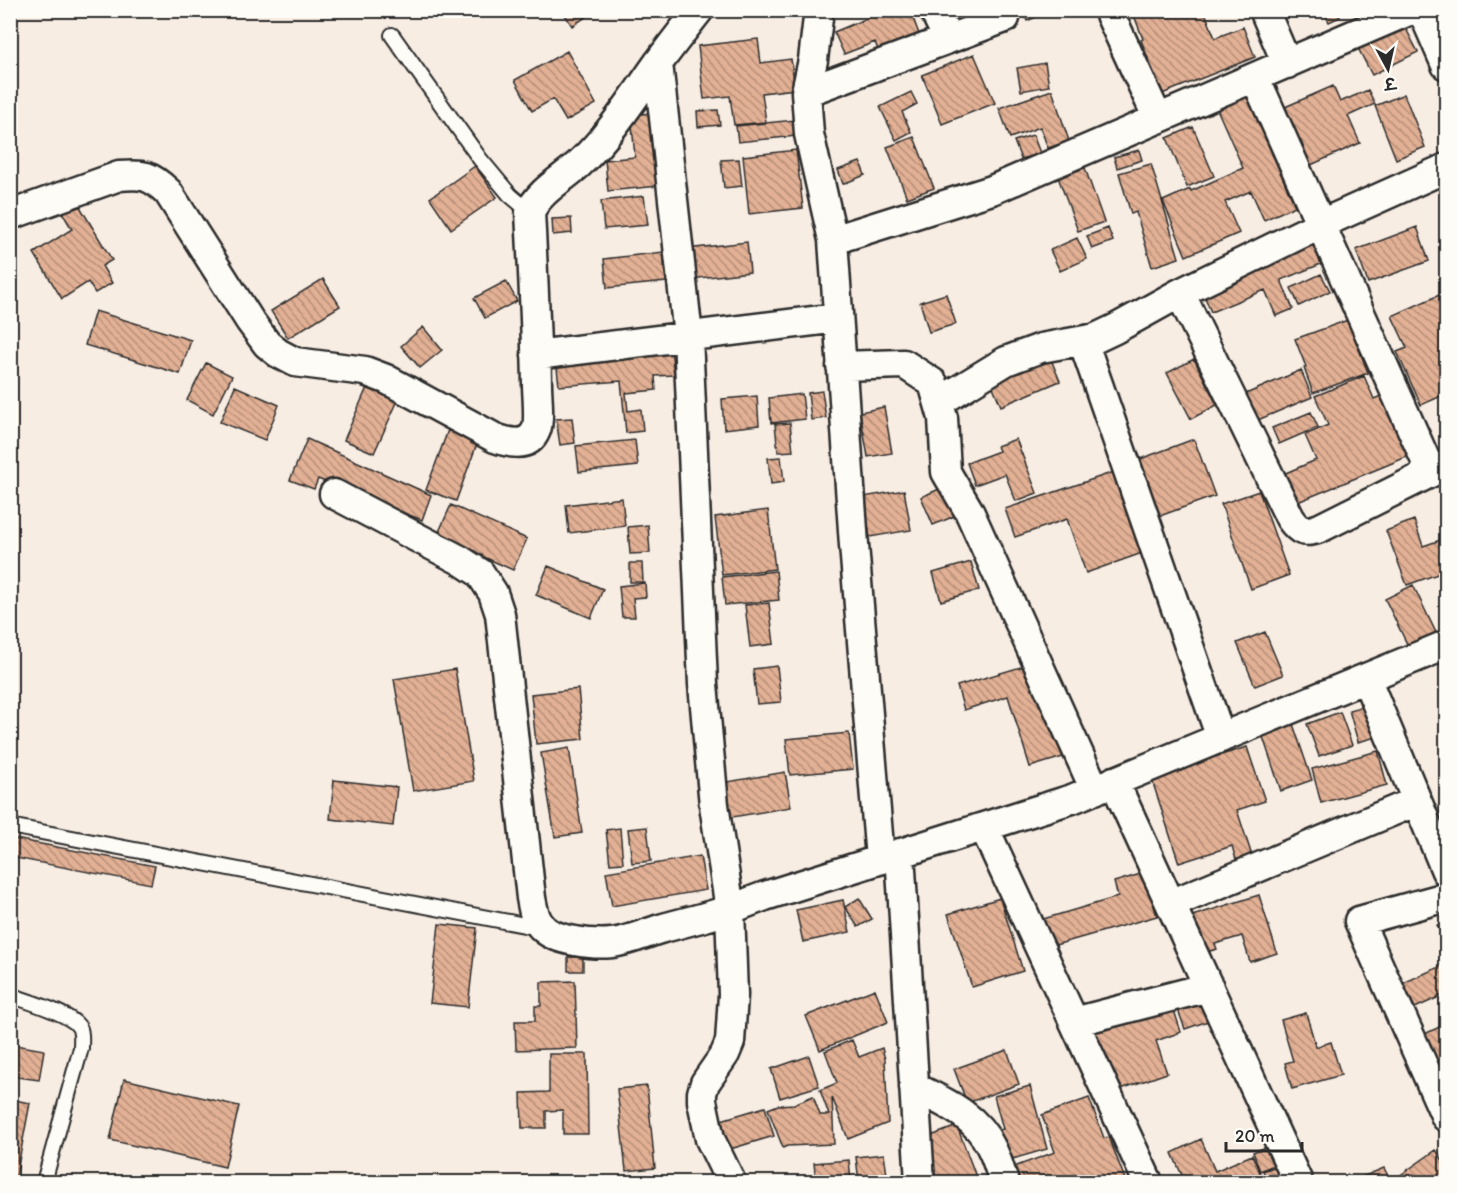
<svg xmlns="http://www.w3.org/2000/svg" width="1457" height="1193" font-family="Itim,'Playpen Sans Deva',sans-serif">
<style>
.building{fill:url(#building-back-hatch);stroke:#2b2b2b;stroke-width:1.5}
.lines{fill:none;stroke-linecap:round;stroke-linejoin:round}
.service-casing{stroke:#2b2b2b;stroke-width:18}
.minor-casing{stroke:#2b2b2b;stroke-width:33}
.service{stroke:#fdfcf7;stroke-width:14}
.minor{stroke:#fdfcf7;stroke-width:28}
</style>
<defs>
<pattern id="building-back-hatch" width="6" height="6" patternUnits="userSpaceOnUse" patternTransform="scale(1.5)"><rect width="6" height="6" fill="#e2b094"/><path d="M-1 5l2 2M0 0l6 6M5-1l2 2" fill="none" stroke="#b78f79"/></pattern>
</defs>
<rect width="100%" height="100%" fill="#f8ede3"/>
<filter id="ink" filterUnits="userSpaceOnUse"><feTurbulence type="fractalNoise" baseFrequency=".0167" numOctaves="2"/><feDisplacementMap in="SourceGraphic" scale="12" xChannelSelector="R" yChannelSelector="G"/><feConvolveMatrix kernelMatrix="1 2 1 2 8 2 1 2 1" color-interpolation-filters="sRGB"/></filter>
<g filter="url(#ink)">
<path class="building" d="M562 10H597L572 26Z
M887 10H910L919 34 878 50 875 42 844 54 834 32Z
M1023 10H1052L1027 21Z
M1132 10H1204L1215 38 1243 27 1255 57 1162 94 1141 40 1143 39Z
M1323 10H1336L1340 17 1329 22Z
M1404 25 1418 52 1372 75 1358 48Z
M758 39 761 63 791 59 795 89 762 93 766 122 734 125 730 96 704 99 698 46Z
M567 51 596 104 566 121 553 99 532 111 515 80Z
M974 54 995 103 942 124 922 75Z
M1045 63 1049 86 1021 91 1017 68Z
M1333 86 1340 102 1368 90 1375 104 1348 116 1360 143 1311 165 1285 107Z
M1052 90 1069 141 1048 148 1040 127 1010 138 999 108Z
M911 92 917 104 902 112 911 132 896 140 880 107Z
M1404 94 1425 147 1396 159 1375 106Z
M1247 96 1295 206 1264 220 1251 191 1225 202 1239 233 1186 256 1163 201 1190 189 1191 191 1243 168 1217 109Z
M718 110 720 125 698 127 697 111Z
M662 112 669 185 608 191 605 160 635 157 631 115Z
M795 120 796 136 738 142 736 126Z
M1193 127 1214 176 1187 187 1167 138Z
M1033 135 1040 153 1021 159 1014 141Z
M914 137 934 188 907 198 887 147Z
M796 150 803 208 749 214 743 156Z
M1139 150 1142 160 1117 168 1114 157Z
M739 159 742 186 724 188 721 160Z
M860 162 865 175 843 184 838 170Z
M1151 164 1179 258 1152 267 1136 212 1131 214 1119 173Z
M475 166 497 197 451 229 430 198Z
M1085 168 1104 222 1078 231 1058 177Z
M73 195 112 260 102 266 112 283 95 293 88 282 62 299 34 253 72 229 57 204Z
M644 196 648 225 604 229 601 201Z
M571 218 572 233 553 235 552 219Z
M1417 227 1429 261 1368 283 1356 250Z
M1108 228 1113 241 1092 249 1087 236Z
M1077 238 1087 259 1060 271 1050 250Z
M1311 239 1321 264 1281 280 1293 309 1276 316 1265 290 1211 312 1200 285Z
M747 242 750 272 691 279 687 249Z
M663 252 666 282 607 288 604 259Z
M1321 274 1330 291 1299 306 1291 288Z
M323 279 340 306 288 338 271 311Z
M506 281 517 301 485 318 474 298Z
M1446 292V366L1441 368 1446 380V394L1421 405 1397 352 1407 348 1392 316Z
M946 294 956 324 929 332 920 302Z
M95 311 191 340 180 374 85 345Z
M1348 320 1368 373 1313 393 1304 368 1306 367 1295 339Z
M423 327 442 350 420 368 401 346Z
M671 348 674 375 655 376 656 390 626 393 628 411 641 409 643 431 626 433 621 381 559 386 556 359Z
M1047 350 1060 381 1001 406 988 375Z
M1194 359 1217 405 1191 419 1167 373Z
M206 363 232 376 213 414 187 400Z
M1301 370 1312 397 1258 420 1246 394Z
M1364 376 1374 399 1383 395 1409 456 1293 504 1281 475 1316 460 1305 435 1328 425 1315 396Z
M369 383 400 396 374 453 344 440Z
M235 386 279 405 265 440 220 422Z
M822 391 826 418 811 420 808 393Z
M802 394 805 419 771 423 769 398Z
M757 396 759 425 724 429 722 399Z
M884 407 892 453 868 457 860 412Z
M1311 412 1318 427 1279 444 1272 428Z
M572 418 575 443 560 445 556 419Z
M790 423 793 451 778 452 775 424Z
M448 430 478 441 456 501 426 490Z
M307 439 431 495 422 520 318 479 314 489 290 480Z
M1016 439 1037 493 1016 501 1005 474 975 485 967 463 999 451 997 446Z
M1194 439 1215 496 1157 517 1135 461Z
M635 440 638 466 579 472 576 446Z
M781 457 784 482 771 484 768 458Z
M1117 471 1145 552 1086 573 1067 519 1015 537 1005 509Z
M944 487 957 515 933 525 921 497Z
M904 490 911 530 870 537 863 497Z
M1259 491 1289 575 1251 589 1221 504Z
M622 498 625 526 569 533 566 505Z
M451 505 527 539 513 570 437 536Z
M768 510 775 569 722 575 715 517Z
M1414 520 1423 546 1446 538V571L1407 585 1386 531Z
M648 525 650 553 630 554 628 527Z
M971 562 979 590 941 601 933 573Z
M630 563H642L643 582H630Z
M548 566 603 589 591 618 536 595Z
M776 571 779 600 725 605 722 577Z
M645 583 646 597 633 598 635 617H622L619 586Z
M1413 585 1440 641 1412 654 1385 599Z
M769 603 774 644 750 647 745 605Z
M1265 632 1283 675 1255 686 1237 643Z
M1034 663 1063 757 1030 767 1008 696 964 710 957 686Z
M777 666 781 702 757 704 753 669Z
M455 669 474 781 413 791 394 679Z
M578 689 583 739 536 744 531 694Z
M1368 705 1376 737 1358 742 1349 710Z
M1340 712 1352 745 1319 756 1307 724Z
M1293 724 1312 780 1281 791 1262 734Z
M849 733 853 769 790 775 786 739Z
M1247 747 1265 801 1237 810 1253 859 1237 863 1232 846 1179 863 1151 777Z
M569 748 582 833 555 837 541 753Z
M1378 751 1387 785 1321 803 1312 769Z
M785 772 791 807 727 818 721 783Z
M334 780 397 787 393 826 330 819Z
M647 827 651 861 632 863 628 829Z
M620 828 623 863 610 864 606 830Z
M10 838 155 866 151 884 10 857Z
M700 856 706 890 612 906 606 872Z
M1144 873 1157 916 1041 949 1033 922 1118 897 1114 882Z
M1259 895 1277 953 1250 962 1242 936 1215 944 1217 949 1200 954 1189 917Z
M859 898 872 919 858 927 845 907Z
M1000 898 1023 971 972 987 948 914Z
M843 900 850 932 803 942 796 910Z
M1446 921V943L1437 925Z
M439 924 477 928 468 1007 430 1003Z
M568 957H583V971H568Z
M1446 964V994L1415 1008 1403 983Z
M575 981 577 1048 516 1050 515 1021H535V1006H541V982Z
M875 989 888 1022 820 1050 806 1016Z
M1200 999 1208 1021 1185 1029 1177 1007Z
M1172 1004 1181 1032 1156 1041 1167 1073 1118 1090 1081 1026Z
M1306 1013 1316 1047 1331 1042 1341 1075 1292 1089 1285 1063 1293 1061 1281 1020Z
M1446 1024V1092L1420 1036Z
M852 1040 859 1057 882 1048 885 1059 888 1123 848 1139 832 1097 834 1144 787 1146 783 1148 768 1109 778 1105 794 1104 813 1096 820 1115H829L820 1090 837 1083 825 1051Z
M10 1044 44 1050 39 1080 10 1076Z
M1007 1050 1019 1084 967 1103 954 1069Z
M549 1054H587L588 1134H563V1110L546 1111V1128H522L521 1093 549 1092Z
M809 1056 819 1086 780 1098 771 1069Z
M124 1079 239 1106 225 1167 110 1140Z
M647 1086 655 1168 626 1171 617 1089Z
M1030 1086 1047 1149 1002 1162 992 1132 1003 1129 994 1096Z
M1089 1098 1104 1138 1109 1137 1126 1182H1008L1003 1171 1055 1152 1042 1115Z
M10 1099 30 1103 16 1177 10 1176Z
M765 1107 774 1136 720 1152 711 1123Z
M957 1126 978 1182H934L918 1141Z
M1201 1139 1215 1171 1252 1155 1264 1182H1185L1172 1153Z
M1269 1146 1276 1164 1260 1171 1253 1152Z
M1436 1150 1446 1165V1182H1397L1395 1179Z
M884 1154 888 1182H859L856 1157Z
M849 1160 851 1182H816L814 1163Z
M1279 1165 1284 1179 1276 1182H1268L1263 1171Z
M1384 1168 1391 1182H1350Z"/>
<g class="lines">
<defs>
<path id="service" d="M392 35 480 159 510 195 530 212
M10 826 540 928
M10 995C26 1001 74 1014 80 1029 82 1035 81 1042 81 1048L44 1182"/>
<path id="minor" d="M818 10V18L813 60 806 92 809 134 833 240 854 545 880 859
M934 10 948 39
M1108 10 1158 119
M1264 10 1287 64
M1422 10 1446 65
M658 63 688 336 703 684 714 805 730 909 733 995 730 1042 725 1054 705 1083 702 1093V1101L710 1139 731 1182
M1255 77 1431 472
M806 92 1005 18
M16 213 119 176C144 174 150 175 168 192L250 321 267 344 278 353 295 362 365 371 386 379 495 438C509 443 529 448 536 430 540 421 537 395 537 384 536 327 533 270 530 212 539 191 563 179 579 164 610 135 632 100 656 66 670 47 684 29 699 10
M833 240 992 190 1411 10
M1180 293 1290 518C1299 531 1304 534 1320 528L1446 465
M1083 341 1221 738
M536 355 838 318
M841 366 904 364 933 383 943 418 946 472 969 511 1095 790
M939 402 1006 361 1041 348 1096 338 1115 329 1180 293 1321 224 1446 168
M334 494 460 560 480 573 493 593 500 614 531 898C533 908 534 919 542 927 554 941 594 945 612 943 628 941 644 934 660 929 684 922 708 917 731 909 742 905 754 900 765 896L1072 799 1446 645
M1366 678 1446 871
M1114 781 1298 1182
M984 827 1148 1182
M900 853 920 1182
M1446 897 1359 921 1446 1117
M1171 904 1417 801
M1074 1022 1209 987
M914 1087C944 1102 976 1115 991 1147 997 1158 1000 1171 1004 1182"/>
</defs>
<use href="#service" class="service-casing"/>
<use href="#minor" class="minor-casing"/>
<use href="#service" class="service"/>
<use href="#minor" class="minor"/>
</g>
</g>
<rect width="1457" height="1193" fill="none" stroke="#fdfcf7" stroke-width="36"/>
<rect x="18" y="18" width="1421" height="1157" fill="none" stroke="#2b2b2b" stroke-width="2" filter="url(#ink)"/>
<g transform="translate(1388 69) rotate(172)" stroke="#fdfcf7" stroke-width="4.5" paint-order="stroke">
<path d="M0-4.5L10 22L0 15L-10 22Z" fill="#2b2b2b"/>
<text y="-9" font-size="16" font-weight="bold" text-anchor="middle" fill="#2b2b2b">उ</text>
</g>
<path d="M1226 1142v9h76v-9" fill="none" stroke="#2b2b2b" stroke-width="3"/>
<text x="1235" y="1142" font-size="18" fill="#2b2b2b" stroke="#fdfcf7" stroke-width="4.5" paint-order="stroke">20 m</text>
</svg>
